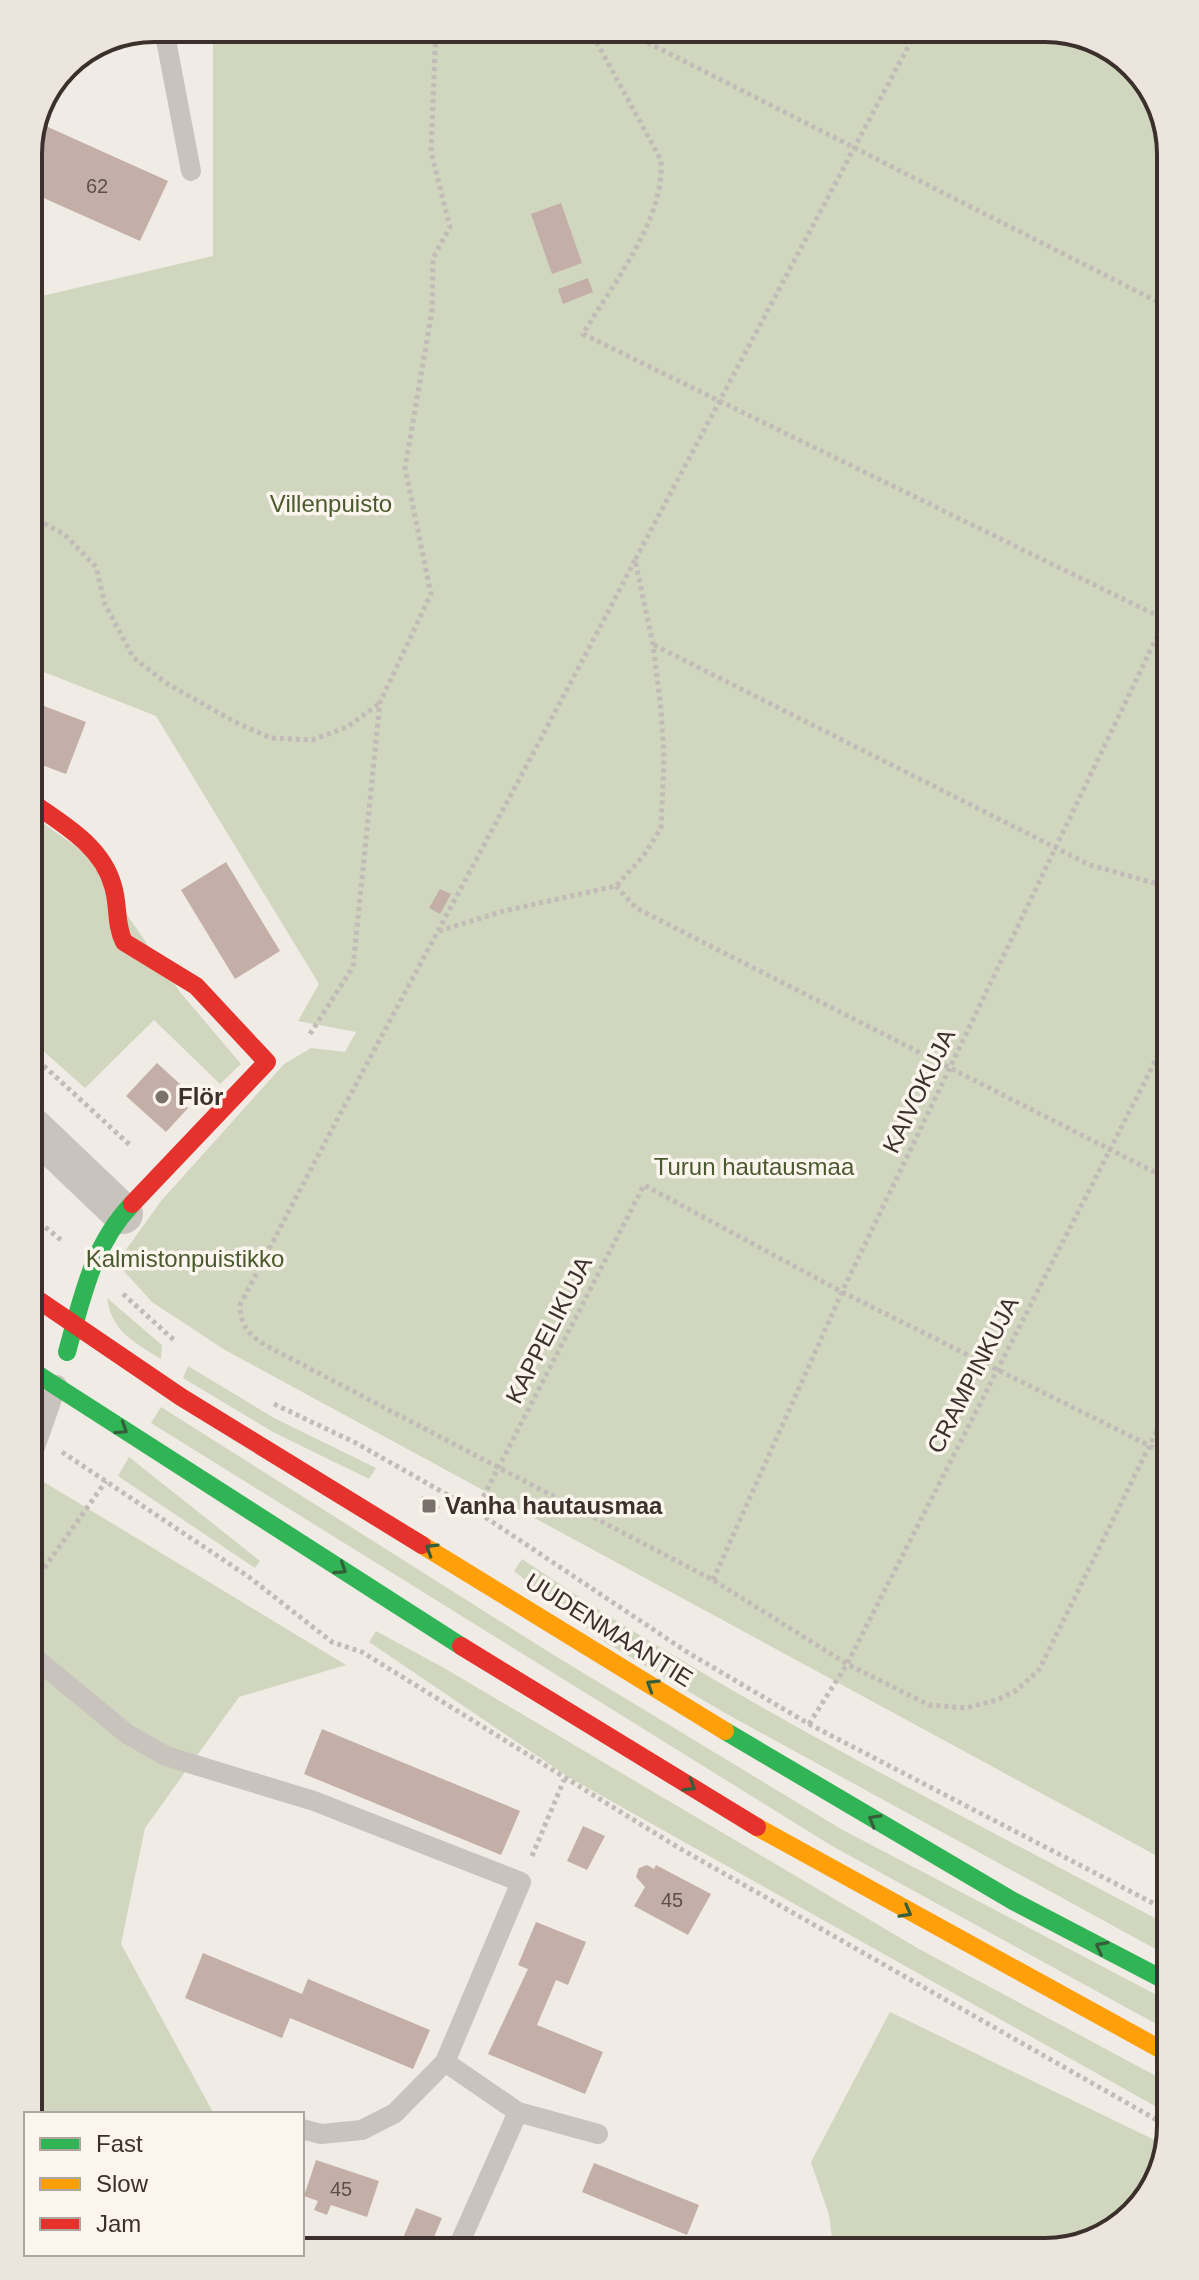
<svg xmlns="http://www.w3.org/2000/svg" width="1199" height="2280" font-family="Helvetica,sans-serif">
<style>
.green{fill:#d1d6bf}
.building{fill:#c3afa7}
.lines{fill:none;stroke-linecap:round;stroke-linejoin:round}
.path{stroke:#c2bbb6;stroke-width:5;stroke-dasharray:4 4;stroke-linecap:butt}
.lane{stroke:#c9c3be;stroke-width:20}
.street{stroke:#c9c3be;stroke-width:40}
.fast{stroke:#30b455;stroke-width:18}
.slow{stroke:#ff9f0a;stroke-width:18}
.jam{stroke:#e5322d;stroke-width:18}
.oneway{stroke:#375e3a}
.poi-dot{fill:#7a716c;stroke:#fbf5ee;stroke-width:3}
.labels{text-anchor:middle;stroke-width:7;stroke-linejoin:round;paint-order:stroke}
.number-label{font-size:20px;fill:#5d504a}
.park-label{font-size:24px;fill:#4a5a2e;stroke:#fbf5ee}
.street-label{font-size:24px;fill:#3b302b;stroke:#fbf5ee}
.poi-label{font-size:24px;font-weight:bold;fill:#3b302b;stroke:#fbf5ee;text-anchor:start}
.rim{fill:none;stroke:#3b302b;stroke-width:4}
</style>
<rect width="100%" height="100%" fill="#f0ebe5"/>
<path class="green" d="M213 28H1054L1122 54 1161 105 1170 1863 225 1350 152 1302 122 1269 123 1254 161 1201 284 1064 311 1048 345 1052 356 1032 298 1021 319 984 156 716 31 667 29 299 213 256Z
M31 815 84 852 180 992 241 1064 220 1084 154 1020 85 1088 32 1041Z
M107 1298 162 1345 161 1359C134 1342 112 1332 107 1298Z
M188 1366 274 1418 376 1468 369 1479 273 1432 183 1378Z
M161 1407 552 1654 841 1829 1170 2002 1171 2032 832 1846 151 1423Z
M129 1457 260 1561 255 1568 118 1476Z
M34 1476 346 1665 239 1697 145 1828 121 1944 214 2114H37Z
M522 1559C728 1699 950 1809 1170 1926V1957L725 1713 605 1642 514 1571Z
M376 1631 444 1668 919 1949 1171 2084V2115L570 1778 369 1642Z
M890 2012 1165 2145 1150 2196 1094 2242 833 2245 829 2215 811 2162Z"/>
<path class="building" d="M39 123 168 181 140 241 28 191V146Z
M561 203 582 263 552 274 531 214Z
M588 278 593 292 563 304 558 289Z
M31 701 86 722 66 774 31 761Z
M226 862 280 951 235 979 181 890Z
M440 889 451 894 440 914 429 908Z
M157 1063 192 1095 184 1104 188 1108 166 1132 126 1096Z
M422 1496 440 1507 436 1513 419 1504Z
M322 1729 520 1811 501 1855 304 1774Z
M583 1826 605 1836 587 1870 567 1861Z
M647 1865 654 1869 656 1865 711 1894 688 1935 634 1906 645 1887 636 1877 639 1868Z
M536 1922 586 1942 568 1985 556 1980 537 2025 603 2052 585 2094 488 2054 528 1969 518 1965Z
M203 1953 302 1994 308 1979 430 2030 413 2069 290 2018 282 2038 185 1998Z
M316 2160 379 2181 367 2217 331 2205 327 2215 314 2210 318 2201 304 2196Z
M594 2163 699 2205 687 2235 582 2192Z
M416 2208 442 2218 429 2249H398Z"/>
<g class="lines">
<path class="path" d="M589 28 661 160C665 220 613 283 583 334L1164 619
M619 28 1162 304
M30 516 64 534 96 567 105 604 133 657 166 683 235 722 271 738 312 740 347 727 380 703
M635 560C505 810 369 1055 240 1305 241 1326 248 1334 265 1345L713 1580 847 1664 929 1705 966 1708 997 1700 1017 1690 1039 1670 1168 1408
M654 645 1090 865 1165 886
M616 886 636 908 1166 1178
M439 931 504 911 616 886 644 855 661 828 664 758 661 709 653 644 635 560 918 28
M310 1034 353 967 380 702 431 594 405 468 432 311 433 258 450 227 431 152 436 28
M32 1055 132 1147
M33 1217 61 1240
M123 1294 175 1341
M274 1404 356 1443 476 1511 687 1652 809 1724 1170 1912
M62 1452 249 1577 332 1642 362 1652 679 1848 1171 2128
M476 1511 644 1185 842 1292 1168 1455
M713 1580 842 1292 1164 622
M35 1581 106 1481
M809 1724 847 1664 1166 1040
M532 1856 564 1780"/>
<path class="lane" d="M166 40 191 171
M34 1450 57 1385
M35 1658 127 1734 166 1756 314 1801 521 1882 445 2062 395 2113 362 2130 321 2134 302 2129
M445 2062 518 2112 598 2134
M457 2249 518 2112"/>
<path class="street" d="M33 1128 123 1214"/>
<path class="fast" d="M67 1352C82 1298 92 1246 132 1204
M34 1372 461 1646
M725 1731 1013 1901 1170 1983"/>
<path class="slow" d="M422 1545 725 1731
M757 1827 1171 2055"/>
<path class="jam" d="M31 802C63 824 102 846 113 886 119 905 115 924 124 942L196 986 267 1062 132 1204
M34 1297 181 1397 422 1545
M461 1646 757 1827"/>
</g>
<defs><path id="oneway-chevron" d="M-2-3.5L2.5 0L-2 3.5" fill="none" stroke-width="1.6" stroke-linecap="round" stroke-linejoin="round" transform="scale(2)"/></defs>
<g class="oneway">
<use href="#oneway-chevron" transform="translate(122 1429) rotate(33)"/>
<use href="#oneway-chevron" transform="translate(431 1549) rotate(-149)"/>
<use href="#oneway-chevron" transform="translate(341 1569) rotate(33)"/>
<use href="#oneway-chevron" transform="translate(652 1685) rotate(-148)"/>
<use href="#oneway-chevron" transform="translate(690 1786) rotate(31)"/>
<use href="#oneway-chevron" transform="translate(874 1820) rotate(-150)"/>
<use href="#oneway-chevron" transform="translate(906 1912) rotate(29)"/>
<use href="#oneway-chevron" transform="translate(1101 1947) rotate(-152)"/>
</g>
<g class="poi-dot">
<circle cx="162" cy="1097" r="8"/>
<rect x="421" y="1498" width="16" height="16" rx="4"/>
</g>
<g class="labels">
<g class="number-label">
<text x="97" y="193">62</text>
<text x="672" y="1907">45</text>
<text x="341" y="2196">45</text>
</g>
<g class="park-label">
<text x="331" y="512">Villenpuisto</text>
<text x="754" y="1175">Turun hautausmaa</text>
<text x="185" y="1267">Kalmistonpuistikko</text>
</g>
<g class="street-label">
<text transform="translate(919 1091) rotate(-64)" y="8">KAIVOKUJA</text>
<text transform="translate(549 1330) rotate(-63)" y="8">KAPPELIKUJA</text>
<text transform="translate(973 1375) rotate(-63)" y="8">CRAMPINKUJA</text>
<text transform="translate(609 1630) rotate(32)" y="8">UUDENMAANTIE</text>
</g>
<g class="poi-label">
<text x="178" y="1105">Flör</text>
<text x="445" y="1514">Vanha hautausmaa</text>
</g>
</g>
<path d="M0 0H1199V2280H0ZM154 42H1045A112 112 0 0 1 1157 154V2126A112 112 0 0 1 1045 2238H154A112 112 0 0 1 42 2126V154A112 112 0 0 1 154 42Z" fill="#ece5de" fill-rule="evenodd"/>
<path class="rim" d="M154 42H1045A112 112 0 0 1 1157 154V2126A112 112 0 0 1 1045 2238H154A112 112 0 0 1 42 2126V154A112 112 0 0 1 154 42Z"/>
<rect x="24" y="2112" width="280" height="144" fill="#fbf5ee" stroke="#aea6a0" stroke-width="2"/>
<rect x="40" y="2138" width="40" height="12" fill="#30b455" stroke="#aea6a0" stroke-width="2"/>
<text x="96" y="2152" font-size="24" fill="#3b302b">Fast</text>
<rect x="40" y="2178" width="40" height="12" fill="#ff9f0a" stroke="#aea6a0" stroke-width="2"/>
<text x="96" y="2192" font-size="24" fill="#3b302b">Slow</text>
<rect x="40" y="2218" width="40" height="12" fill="#e5322d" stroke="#aea6a0" stroke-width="2"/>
<text x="96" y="2232" font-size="24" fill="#3b302b">Jam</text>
</svg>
